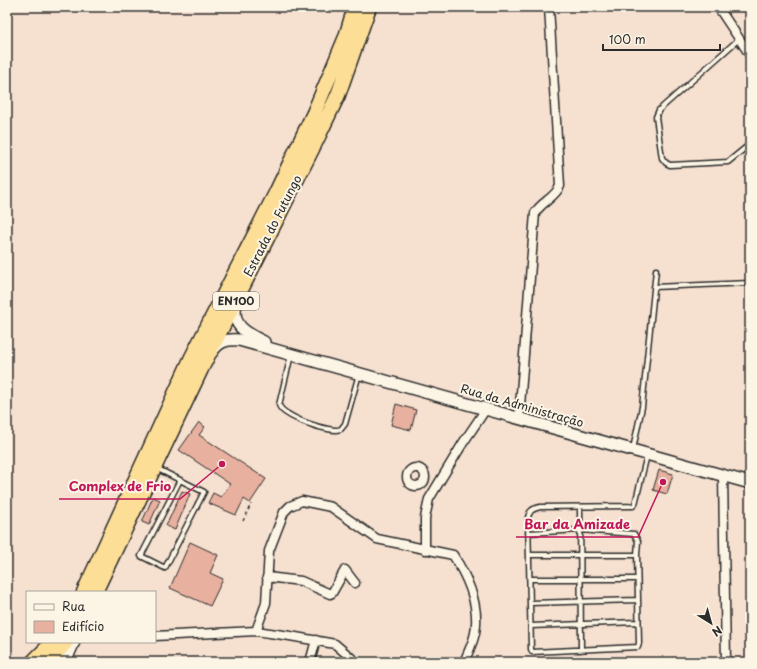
<svg xmlns="http://www.w3.org/2000/svg" width="757" height="669" font-family="'Playpen Sans',sans-serif">
<style>
.building{fill:#e8b09f;stroke:#2b2b2b}
.lines{fill:none;stroke-linecap:round;stroke-linejoin:round}
.lane-casing{stroke:#2b2b2b;stroke-width:7}
.street-casing{stroke:#2b2b2b;stroke-width:11}
.secondary-casing{stroke:#2b2b2b;stroke-width:14}
.highway-casing{stroke:#2b2b2b;stroke-width:17}
.path{stroke:#2b2b2b;stroke-width:1.5;stroke-dasharray:3 3;stroke-linecap:butt}
.lane{stroke:#fcf5e5;stroke-width:4}
.street{stroke:#fcf5e5;stroke-width:8}
.secondary{stroke:#fcf5e5;stroke-width:11}
.highway{stroke:#fdde96;stroke-width:14}
.labels{text-anchor:middle;stroke-width:4;stroke-linejoin:round;paint-order:stroke}
.shield{fill:#fcf5e5;stroke:#6a6863;stroke-width:1}
.shield-label{font-size:11px;font-weight:bold;fill:#2b2b2b}
.street-label{font-size:12px;fill:#2b2b2b;stroke:#fcf5e5}
.leader{fill:none;stroke:#c2185b;stroke-width:1.5}
.callout-dot{fill:#c2185b;stroke:#fcf5e5;stroke-width:1.5}
.callout-label{font-size:13px;text-anchor:middle;font-weight:bold;fill:#c2185b;stroke:#fcf5e5;stroke-width:4;stroke-linejoin:round;paint-order:stroke}
</style>
<rect width="100%" height="100%" fill="#f6e0d0"/>
<filter id="ink" filterUnits="userSpaceOnUse"><feTurbulence type="fractalNoise" baseFrequency=".025" numOctaves="2"/><feDisplacementMap in="SourceGraphic" scale="8" xChannelSelector="R" yChannelSelector="G"/><feConvolveMatrix kernelMatrix="1 2 1 2 8 2 1 2 1" color-interpolation-filters="sRGB"/></filter>
<g filter="url(#ink)">
<path class="building" d="M396 404 416 410 411 430 391 425Z
M199 422 205 427 199 435 266 479 250 503 244 499 236 515 208 503 213 493 221 497 230 484 179 450Z
M659 470 673 474 667 494 653 490Z
M182 491 190 494 175 530 166 526Z
M153 497 160 500 149 525 142 522Z
M190 542 218 555 210 573 223 579 210 606 170 588Z"/>
<g class="lines">
<defs>
<path id="lane" d="M739 39 659 110 656 117 662 158 666 163 670 165 728 162 750 144
M654 287 750 283
M291 355 279 405C282 417 332 434 341 429L345 424 359 374
M633 449 642 407 656 270
M156 468 204 492 165 568 141 556 180 480
M580 507 581 650
M528 533 580 530 634 534 638 541 637 555 639 643 638 647 532 652 531 649 528 518C529 511 532 509 540 507L633 506 635 504 647 455
M529 555H637
M530 579H637
M530 603 637 600
M531 626 637 622"/>
<path id="street" d="M718 7 750 55
M519 419 535 213C541 202 555 198 560 186L549 7
M407 477a9 9 0 1 1 18 0a9 9 0 1 1-18 0Z
M723 475 726 662
M425 550V518L429 499 463 443 486 409
M267 577 301 581 330 594 332 593 345 570 355 583
M256 631 266 603 269 551 284 512 290 506 302 501 331 507 377 539 453 555C468 578 480 606 475 633 473 643 468 653 464 662
M155 636 256 631 290 636 335 644 356 662
M310 662 316 640"/>
<path id="secondary" d="M236 304C231 326 246 333 264 342
M212 352C219 341 227 339 239 340L750 483
M65 662 74 642"/>
<path id="highway" d="M84 592 192 357 276 193 314 113 346 37 355 7
M95 592 201 369 314 145 338 95 369 7
M33 662 53 642
M49 662 66 642"/>
</defs>
<use href="#lane" class="lane-casing"/>
<use href="#street" class="street-casing"/>
<use href="#secondary" class="secondary-casing"/>
<use href="#highway" class="highway-casing"/>
<path class="path" d="M243 521 251 504"/>
<use href="#lane" class="lane"/>
<use href="#street" class="street"/>
<use href="#secondary" class="secondary"/>
<use href="#highway" class="highway"/>
</g>
</g>
<g class="labels">
<rect class="shield" x="213" y="292" width="46" height="18" rx="3"/>
<g class="shield-label">
<text x="236" y="305">EN100</text>
</g>
<g class="street-label">
<text transform="translate(273 226) rotate(-63)" y="4">Estrada do Futungo</text>
<text transform="translate(522 406) rotate(16)" y="4">Rua da Administração</text>
</g>
</g>
<path class="leader" d="M222 464L180 499H59M663 482L638 537H516"/>
<g class="callout-dot">
<circle cx="222" cy="464" r="4"/>
<circle cx="663" cy="482" r="4"/>
</g>
<g class="callout-label">
<text x="120" y="491">Complex de Frio</text>
<text x="577" y="529">Bar da Amizade</text>
</g>
<rect width="757" height="669" fill="none" stroke="#fcf5e5" stroke-width="24"/>
<rect x="12" y="12" width="733" height="645" fill="none" stroke="#2b2b2b" stroke-width="1.5" filter="url(#ink)"/>
<rect x="26" y="591" width="130" height="52" fill="#fcf5e5" stroke="#a8a49b"/>
<rect x="34" y="604" width="20" height="6" fill="#fcf5e5" stroke="#a8a49b"/>
<text x="62" y="611" font-size="12" fill="#2b2b2b">Rua</text>
<rect x="34" y="621" width="20" height="12" fill="#e8b09f" stroke="#a8a49b"/>
<text x="62" y="631" font-size="12" fill="#2b2b2b">Edifício</text>
<g transform="translate(711 623) rotate(143)" stroke="#fcf5e5" stroke-width="3" paint-order="stroke">
<path d="M0-3L7 15L0 10L-7 15Z" fill="#2b2b2b"/>
<text y="-6" font-size="11" font-weight="bold" text-anchor="middle" fill="#2b2b2b">N</text>
</g>
<path d="M603 44v6h117v-6" fill="none" stroke="#2b2b2b" stroke-width="2"/>
<text x="609" y="44" font-size="12" fill="#2b2b2b" stroke="#fcf5e5" stroke-width="3" paint-order="stroke">100 m</text>
</svg>
